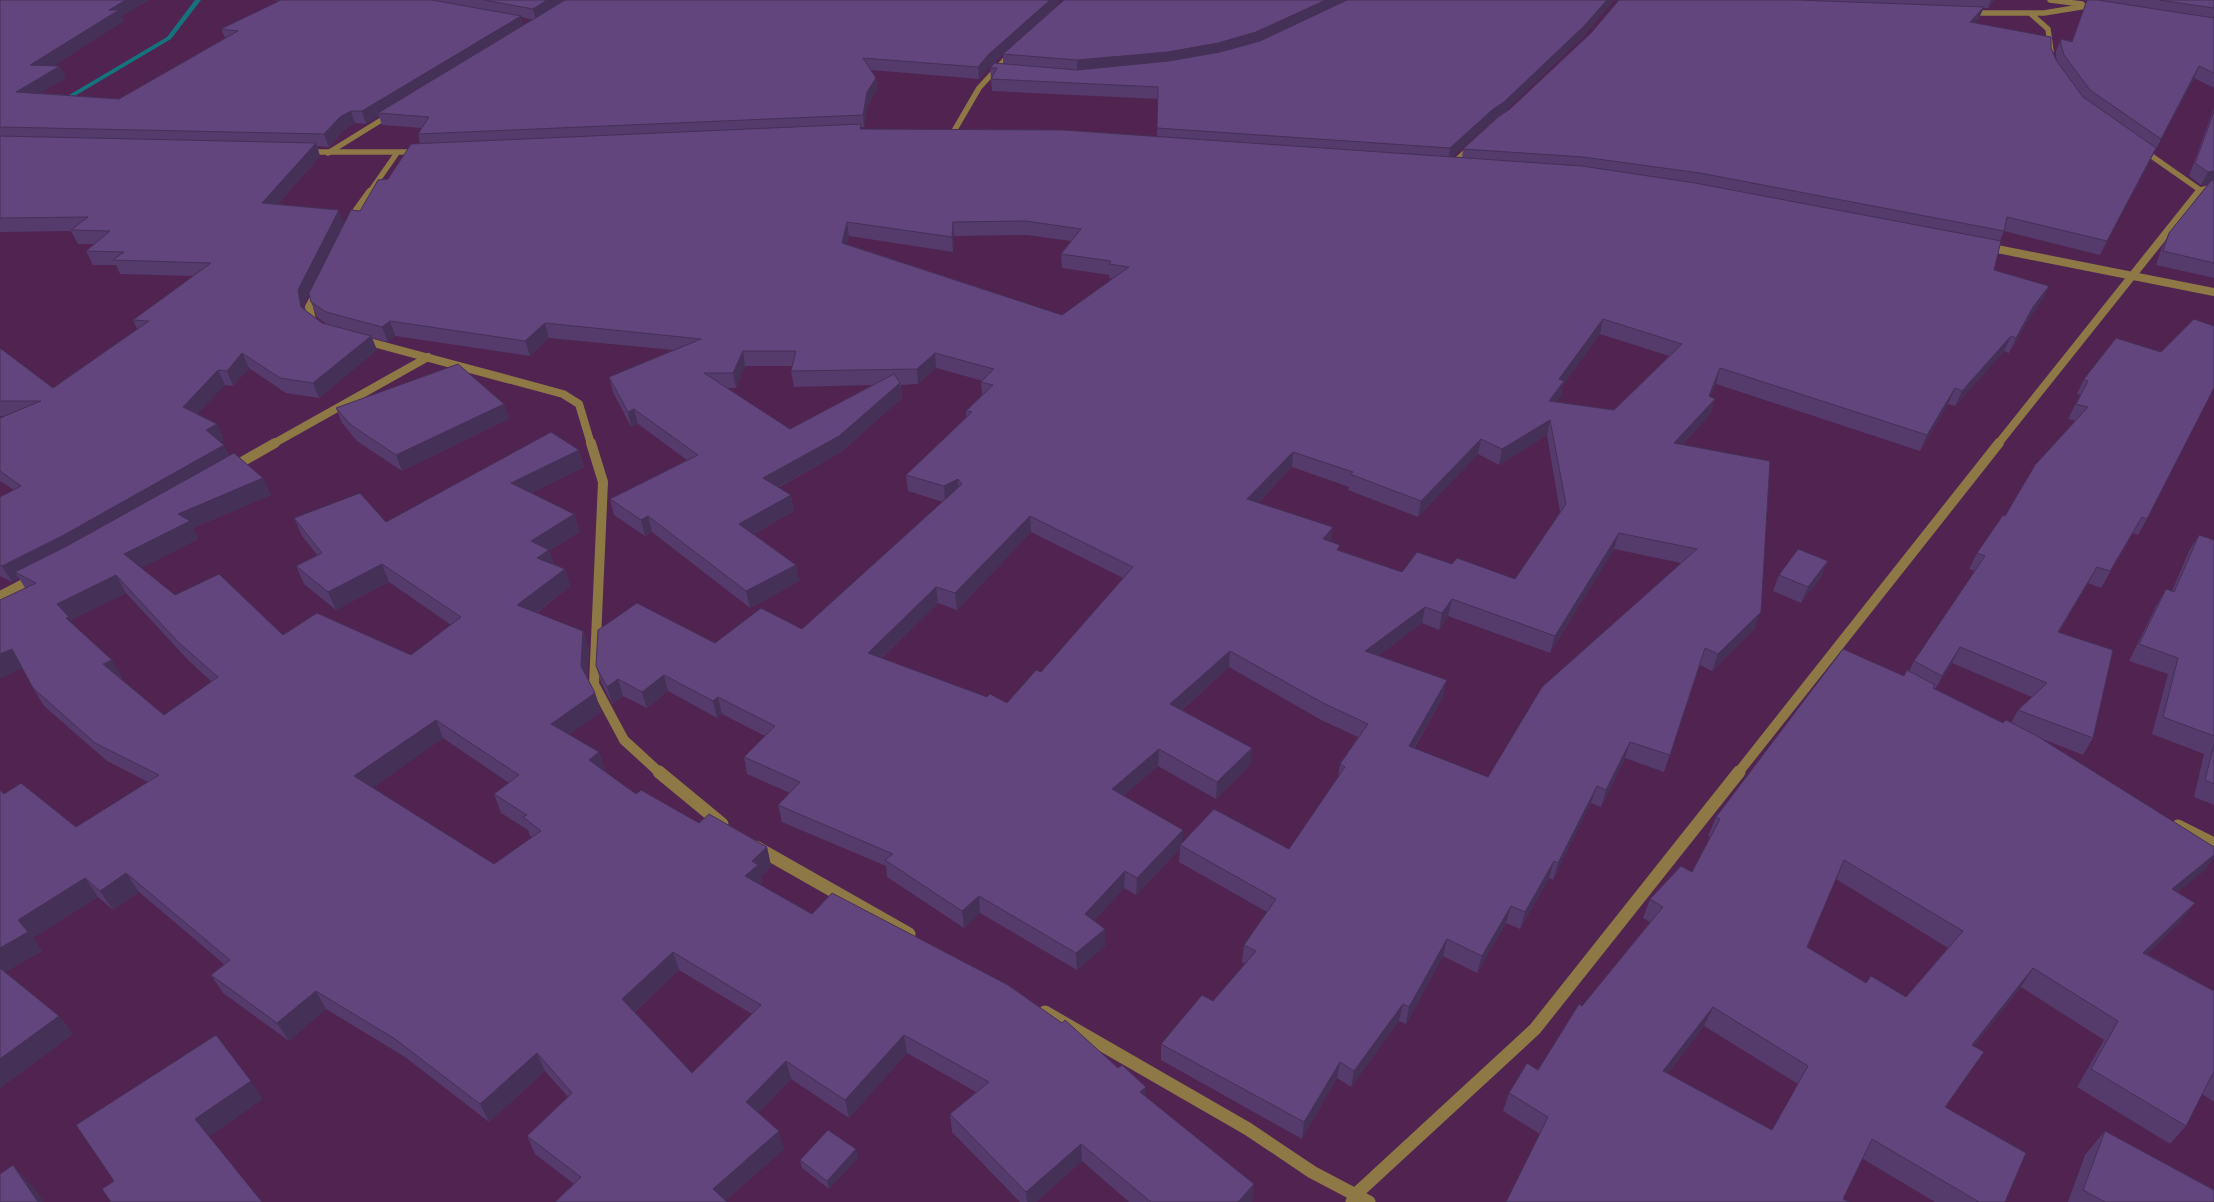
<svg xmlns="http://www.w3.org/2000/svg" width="2214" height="1202" font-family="'Fira Sans Condensed',sans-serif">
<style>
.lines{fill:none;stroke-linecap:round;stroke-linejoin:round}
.stream{fill:#15737e;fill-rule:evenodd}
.minor-far3{stroke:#8d7846;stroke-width:5.5}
.minor-far2{stroke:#8d7846;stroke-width:8}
.minor-far1{stroke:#8d7846;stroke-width:10}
.minor{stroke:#8d7846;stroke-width:13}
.tertiary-far1{stroke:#8d7846;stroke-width:5.5}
.tertiary{stroke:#8d7846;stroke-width:8}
.wall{fill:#543b6b;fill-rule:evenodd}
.shaded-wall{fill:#453057}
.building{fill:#62457c;stroke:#453057;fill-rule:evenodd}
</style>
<rect width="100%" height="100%" fill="#502350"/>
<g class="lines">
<path class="stream" d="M195 0H201L171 39 63 103H59V101L167 37Z"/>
<path class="minor-far3" d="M2050 0 2082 4
M1969 13H2044L2093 5 2098 0
M2031 14 2048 29 2051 51
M954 131 979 88 1012 52
M2143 150 2200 190
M328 153 391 114
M1450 166 1473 145
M369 193 397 153
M2198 193 2200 190 2214 187"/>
<path class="minor-far2" d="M351 223 357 210 370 192
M317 292 309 307 312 320 318 325
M362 340 563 394 579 404 591 444
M273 444 428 357
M1998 444 2199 192"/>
<path class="minor-far1" d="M591 443 603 482 594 684 624 740 660 773
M233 467 275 443
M0 596 35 578
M1738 773 1999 443"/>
<path class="minor" d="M659 772 722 824
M2178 826 2214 844
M756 847 909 934
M1045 1012 1248 1129 1312 1172 1369 1202
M1352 1202 1355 1195 1535 1029 1739 772"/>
<path class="tertiary-far1" d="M305 152H418"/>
<path class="tertiary" d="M1987 247 2214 292"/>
</g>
<path class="wall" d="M0 0H149L122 16 124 21 53 66 66 78 40 93 119 99 225 38 221 29 280 1 272 0H1060L1056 6 989 67 979 79 871 70 876 78 877 90 868 105 864 127H861V129L1157 137 1158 99 992 91 990 68 1003 64V54L1064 0H1614L1582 38 1502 114 1490 123 1452 157 1462 158 1463 149 1510 109 1591 33 1619 0H1995L1988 8H1983L1979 18 1975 23 2051 48 2057 61 2056 57V51L2061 39 2072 41 2087 1 2085 0 2102 1V0H2214V88L2194 78 2100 255 2004 231 2000 241 1994 270 2049 286 2042 300 2027 322 2009 353 2004 351 1955 406 1948 404 1920 451 1716 384 1710 396 1715 399 1710 414 1683 444 1755 628 1712 671 1700 665 1664 772 1625 758 1601 807 1591 803 1553 880 1549 878 1520 929 1506 923 1477 973 1443 956 1406 1024 1399 1021 1351 1087 1337 1078 1302 1139 1161 1060V1044L1213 1001 1245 964 1242 962 1244 945 1267 912 1179 862 1180 849 1136 895 1124 888 1094 921 1105 929V946L1077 970 980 913 964 928 887 877 886 866 782 822 778 805 790 793 747 774 744 757 765 736 722 714 717 718 668 691 647 708 623 696 612 704 601 682 596 666 715 643 802 629 943 502 908 491 906 475 966 418V411L982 395 981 382 983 381 936 368 918 384 901 385 902 398 841 452 778 488 791 495 794 511 754 534 796 565 799 581 750 608 652 532 645 536 614 515 610 499 687 460 638 424 631 427 613 392 609 377 673 350 549 338 530 356 395 336 388 342 372 338 377 350 319 398 286 393 249 368 233 386 225 385 197 414 217 424 224 440 220 442 224 445 229 456 263 478 271 495 193 528 198 539 141 568 175 595 283 635 411 655 451 625 389 582 336 610 304 584 296 566 318 556 302 536 294 518 386 522 579 450 584 467 531 493 574 514 579 532 549 551 554 564 565 569 570 586 537 613 583 631 589 650 587 678 595 693 601 712 569 734 599 752 605 770 604 771 636 794 699 823 767 847 771 866 761 876 762 883 760 885 812 914 1118 1068 1146 1087 1145 1097 1254 1184 1252 1202H1129L1082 1161 1036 1202H1020L952 1132 950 1114 976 1092 907 1053 849 1118 791 1079 758 1113 784 1149 725 1201 574 1184 535 1154 527 1136 568 1097 545 1071 489 1122 405 1057 326 1009 289 1041 223 993 211 975 224 964 139 892 113 910 98 897 33 938 42 951 5 972 59 1016 73 1034 0 1088 4 794 76 827 148 782 107 761 44 706 33 688 25 588 19 578 12 582 0 576V497L14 490 0 481V418L6 416H0V348L53 388 137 329 133 320 193 276 120 274 116 265H93L86 251 94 244H78L71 231 0 232ZM521 17 533 20 523 25ZM379 116 382 125 422 128 418 134 420 143 360 211 322 268 344 223 278 204 320 156 317 146 329 147 344 130 355 123 366 124ZM1027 235 1071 241 1061 254 1062 268 1109 275V278L1113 279 1062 315 847 244 849 236 953 252 954 236ZM309 294 311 302 317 317 328 325 322 323 305 310 304 304ZM1600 334 1669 356 1614 410 1556 402 1561 396 1564 384ZM745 366H793L791 371 794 387 872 385 790 429 727 388H736ZM1547 435 1560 512 1515 579 1452 564 1402 572 1339 550 1331 542 1258 503 1292 467 1349 487 1348 490 1418 517 1478 454 1499 465ZM1031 532 1123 578 1041 672 1007 703 987 697 882 658 938 603 957 610ZM1614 549 1681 563 1488 777 1414 749 1443 697 1378 656 1422 623 1439 630 1448 616 1550 653ZM126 593 188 660 212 682 164 715 121 679 123 678 75 627 71 620ZM1229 667 1321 720 1358 737 1340 764 1338 777 1289 849 1182 843 1183 830 1123 796 1158 766 1216 799 1250 765 1252 748 1182 710ZM443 738 509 783 494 794 501 813 528 830 530 836 532 837 494 864 372 788ZM679 970 752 1014 692 1073 635 1012Z
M2214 108V278L2156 265 2162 247 2169 233 2208 184 2201 185 2189 176Z
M2161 352 2147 519 2138 535 2133 533 2101 588 2088 583 2059 632 2093 738 2083 755 2040 738 2205 870 2177 892 2180 922 2147 954 2214 991V1102L2202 1094 2186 1126 2170 1144 2077 1087 2104 1040 2021 987 1974 1046 1971 1070 1946 1107 2005 1202H1935L1863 1159 1540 1134 1503 1111 1509 1093 1538 1070 1582 1006 1650 922 1643 918 1650 899 1692 872 1710 837 1708 836 1716 817 1909 671 1914 661 1975 571 1969 569 1977 553 2076 421 2068 419 2080 395 2077 394 2084 379ZM1952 663 2032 697 2018 710 2011 723H2003L1935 689ZM1836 879 1948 948 1906 997 1866 983 1807 947ZM1704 1026 1798 1084 1772 1130 1668 1073Z
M504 404 509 419 402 471 357 441 342 423 336 408Z
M2199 535 2214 540V805L2194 797 2204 754 2152 734 2168 674 2129 661 2156 606 2166 589 2172 591 2189 551Z
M1828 561 1821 577 1801 603 1773 591 1779 575Z
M2105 1131 2214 1202H2068L2085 1155Z
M856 1149 858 1158 829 1189 802 1168 800 1160Z"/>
<path class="shaded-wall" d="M126 0H149L122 16 124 21 36 77 30 65 109 10Z
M547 0H568L536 20 533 9Z
M1050 0H1060L1056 6 989 67 979 79 978 67 988 55Z
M1326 0H1349L1255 44 1217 54 1077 72V60Z
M1607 0H1614L1582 38 1502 114 1490 123 1448 161 1450 148Z
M1991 0H1995L1988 8Z
M1984 7 1979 18 1966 33 1970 22Z
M521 16 524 27 378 113 379 116 366 124 362 111Z
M60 66 66 78 22 104 16 92Z
M2199 66 2194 78 2155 152 2161 139Z
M876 78 877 90 868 105 864 127 863 115 867 92Z
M351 111 355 123 344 130 329 147 324 134 340 117Z
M316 143 320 156 267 216 262 203Z
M2156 148 2150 161 2100 255 2107 241Z
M2214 171V183L2201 185 2208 172Z
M339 210 344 223 304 304 307 321 301 307 298 290Z
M847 222 849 236 844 257 842 243Z
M953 222 954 236 953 252 952 237Z
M2049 286 2042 300 2027 322 2009 353 2016 338 2033 307Z
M1603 319 1600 334 1564 384 1561 396 1546 416 1549 401 1559 379Z
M390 321 395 336 388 342 382 327Z
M545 323 549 338 530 356 525 341Z
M371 336 377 350 319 398 313 383Z
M2011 336 2004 351 1955 406 1962 391Z
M743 351 745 366 736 388 733 373Z
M242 353 249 368 233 386 227 371Z
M935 353 936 368 918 384 917 369Z
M1720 368 1716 384 1705 409 1715 399 1710 414 1670 458 1674 443 1709 396Z
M218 370 225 385 190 422 183 407Z
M900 383 902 398 841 452 766 494 763 478Z
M1955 388 1948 404 1920 451 1927 435Z
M504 404 509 419 402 471 396 455Z
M634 409 638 424 631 427 628 412Z
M1550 420 1547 435 1499 465 1502 449Z
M217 424 224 440 213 445 206 430Z
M1481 439 1478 454 1418 517 1421 501Z
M224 445 231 461 71 552 15 572 19 578 12 582 2 566Z
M579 450 584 467 516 501 511 483Z
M1293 452 1292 467 1246 515 1247 499Z
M263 478 271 495 193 528 198 539 134 572 124 554 178 514Z
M958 479 959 495 945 502 944 486Z
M791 495 794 511 743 540 739 524Z
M574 514 579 532 549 551 555 568 543 576 531 541Z
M648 516 652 532 645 536 641 520Z
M1030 516 1031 532 957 610 955 593Z
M1333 527 1331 543 1323 539Z
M1619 533 1614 549 1550 653 1555 636Z
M1828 561 1821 577 1801 603 1808 587Z
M382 564 389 582 336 610 328 592Z
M796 565 799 581 750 608 746 591Z
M2097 567 2088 583 2049 648 2058 632Z
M565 569 570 586 523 623 517 605Z
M116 575 126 593 71 620 80 635 77 636 57 604Z
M936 587 938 603 870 669 868 653Z
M1452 599 1448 616 1439 630 1442 613Z
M1425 607 1422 623 1363 668 1365 651Z
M1761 612 1755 628 1712 671 1718 654Z
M583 631 589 650 587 684 581 666Z
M1960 647 1952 663 1934 692 1942 676Z
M12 649 24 667 0 679V654Z
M1230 651 1229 667 1170 720V704Z
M112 660 123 678 114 683 103 664Z
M664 675 668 691 647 708 642 692Z
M618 679 623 696 612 704 607 687Z
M1447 680 1443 697 1405 763 1409 746Z
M595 693 601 712 558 743 551 724Z
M718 697 722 714 717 718 713 701Z
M436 720 443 738 363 795 354 776Z
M1630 742 1625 758 1601 807 1606 790Z
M1252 748 1250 765 1216 799 1217 782Z
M1159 749 1158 766 1111 806 1112 789Z
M599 752 605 770 595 779 589 760Z
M1597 786 1591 803 1553 880 1558 863Z
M1183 830 1182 846 1180 845V849L1136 895 1137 878Z
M767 847 771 866 761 876 762 883 750 895 745 876 752 861Z
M2214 855V858L2205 870 2158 908 2172 889Z
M1554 861 1549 878 1520 929 1525 912Z
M1125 871 1124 888 1085 931V914Z
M126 873 139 892 113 910 100 891Z
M85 878 98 897 33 938 42 951 1 975 0 974V948L18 920Z
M979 896 980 913 964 928 962 911Z
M2195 903 2180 922 2129 971 2143 953Z
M1511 906 1506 923 1477 973 1482 956Z
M1105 929V946L1077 970 1076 953Z
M1447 939 1443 956 1406 1024 1409 1007Z
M673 952 679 970 629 1017 622 999Z
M2033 968 2021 987 1960 1063 1972 1045Z
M316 991 326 1009 289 1041 277 1023Z
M1403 1004 1399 1021 1351 1087 1354 1071Z
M1713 1007 1704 1026 1655 1090 1663 1071Z
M59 1016 73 1034 0 1088V1059Z
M904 1035 907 1053 849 1118 845 1100Z
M537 1053 545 1071 489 1122 480 1104Z
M786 1061 791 1079 752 1120 746 1102Z
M1340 1062 1337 1078 1302 1139 1304 1122Z
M251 1081 263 1099 209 1137 195 1119Z
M1146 1087 1145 1105 1140 1092Z
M779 1131 784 1149 724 1202 713 1189Z
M1081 1144 1082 1161 1036 1202H1027L1026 1192Z
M856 1149 858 1158 829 1189 827 1181Z
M13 1165 35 1189 44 1202H38Z
M1254 1184 1252 1202H1238Z"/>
<path class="building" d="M0 0H126L109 10H119L30 65 60 66 16 92 119 99 238 31 221 29 281 0H432L521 16 362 111H351L340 117 324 134 0 127Z
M484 0H547L533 9Z
M565 0H1050L988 55 978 67 863 58 876 78 867 92 863 115 418 134 429 117 378 113Z
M1064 0H1326L1256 32 1218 43 1168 52 1077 60 1003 54Z
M1347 0H1607L1584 26 1504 102 1492 110 1450 148 1157 128 1158 87 991 79 997 68H990L994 63 1077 70 1169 61 1220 52 1260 41Z
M1619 0H1798L1984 7 1970 22 2051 37V48L2056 60 2083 97 2156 148 2107 241 2007 217 2004 231 1700 173 1583 157 1463 149 1498 117 1510 109 1591 33Z
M2087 0H2097L2214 18V73L2199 66 2161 139 2090 90 2064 55 2061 45V39L2072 42Z
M2159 0H2214V8Z
M2214 112V171L2208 172 2195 163Z
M861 124 860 129 1063 130 1582 166 1695 183 2001 241 1994 270 2049 286 2033 307 2016 338 2011 336 1962 391 1955 388 1927 435 1720 368 1709 396 1715 399 1674 443 1770 461 1761 612 1718 654 1705 648 1670 755 1630 742 1606 790 1597 786 1558 863 1554 861 1525 912 1511 906 1482 956 1447 939 1409 1007 1403 1004 1354 1071 1340 1062 1304 1122 1161 1044 1202 995 1213 1001 1256 951 1244 945 1276 899 1180 845 1214 809 1289 849 1345 767 1340 764 1368 724 1323 703 1230 651 1170 704 1252 748 1217 782 1159 749 1112 789 1183 830 1137 878 1125 871 1085 914 1105 929 1076 953 979 896 962 911 885 860 893 854 778 805 800 782 744 757 775 726 718 697 713 701 664 675 642 692 618 679 607 687 596 666 598 630 637 603 715 643 761 608 802 629 962 484 958 479 944 486 906 475 972 412 966 411 993 385 981 382 994 369 935 353 917 369 791 371 796 351H743L733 373H704L790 429 894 374 900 383 839 436 763 478 791 495 739 524 796 565 746 591 648 516 641 520 610 499 698 455 634 409 628 412 609 377 701 339 545 323 525 341 390 321 382 327 326 312 311 302 309 293 351 210 360 211 378 180 388 179 411 144ZM1026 221 1081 229 1061 254 1111 261 1109 264 1129 267 1062 315 842 243 847 222 952 237 953 222ZM1603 319 1682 344 1614 410 1549 401 1564 381 1559 379ZM1550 420 1566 504 1515 579 1457 558 1452 564 1417 552 1402 572 1337 550 1340 545 1323 539 1333 527 1247 499 1293 452 1353 472 1350 474 1421 501 1481 439 1502 449ZM1030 516 1133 567 1041 672 1036 670 1007 703 990 694 987 697 868 653 936 587 955 593ZM1619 533 1697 549 1542 687 1488 777 1409 746 1447 680 1365 651 1425 607 1442 613 1452 599 1555 636Z
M0 136 316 143 262 203 339 210 298 290 301 307 322 323 371 336 313 383 280 378 242 353 227 371 218 370 183 407 217 424 206 430 224 445 62 536 2 566 0 565V497L21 486 0 471V418L41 401H0V348L53 388 149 321 133 320 211 263 113 260 124 252 86 251 110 231 71 230 88 217 0 218Z
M2214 180V263L2163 251 2169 233 2211 181Z
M2194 319 2214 326V388L2147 519 2142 517 2110 571 2097 567 2058 632 2113 650 2093 738 2018 710 2047 683 1960 647 1942 676 1914 661 1985 556 1977 553 2003 515 2005 516 2035 465 2088 407 2076 404 2088 381 2084 379 2116 338 2161 352Z
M458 364 504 404 396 455 351 425 336 408Z
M551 432 579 450 511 483 574 514 531 541 549 550 537 558 565 569 517 605 583 631 581 666 595 693 551 724 599 752 589 760 636 794 641 790 699 823 709 814 767 847 752 861 758 865 745 876 812 914 832 893 1008 985 1062 1023 1065 1020 1118 1068 1122 1065 1146 1087 1140 1092 1254 1184 1238 1202H1151L1081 1144 1026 1192 950 1114 989 1082 904 1035 845 1100 786 1061 746 1102 779 1131 713 1189 727 1202H555L581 1177 527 1136 572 1093 537 1053 480 1104 395 1039 316 991 277 1023 211 975 230 960 126 873 100 891 85 878 18 920 28 932 0 948V790L4 794 21 783 76 827 159 775 95 743 33 688 12 649 0 654V600L36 583 15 572 67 546 234 453 263 478 178 514 190 521 124 554 175 595 219 574 283 635 317 613 411 655 461 617 382 564 328 592 296 566 322 553 294 518 360 493 386 522ZM116 575 178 642 218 677 164 715 103 664 112 660 66 618 69 617 57 604ZM436 720 519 775 494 794 527 815 523 817 541 831 494 864 354 776ZM673 952 761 1005 692 1073 622 999Z
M2199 535 2214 540V736L2163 717 2178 658 2139 644 2166 589 2174 592Z
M1798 549 1828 561 1808 587 1779 575Z
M1843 649 1904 676 1907 670 1935 685 1933 688 2003 723 2006 720 2037 736 2214 847V855L2172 889 2195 903 2143 953 2214 991V1073H2213L2186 1126 2091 1069 2118 1021 2033 968 1972 1045 1984 1052 1945 1107 2026 1153 2005 1202H1979L1872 1139 1843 1199 1849 1202H1506L1548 1117 1509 1093 1527 1063 1538 1070 1579 1004 1582 1006 1663 907 1650 899 1681 866 1692 872 1720 819 1716 817ZM1844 860 1963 931 1906 997 1871 976 1866 983 1807 947ZM1713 1007 1808 1066 1772 1130 1663 1071Z
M2214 744V784L2205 780Z
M0 968 59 1016 0 1059Z
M216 1035 251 1081 195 1119 262 1202H111L102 1189 114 1181 76 1125Z
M828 1130 856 1149 827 1181 800 1160Z
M2105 1131 2214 1190V1202H2105L2083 1190Z
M13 1165 38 1202H0V1174Z"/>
</svg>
